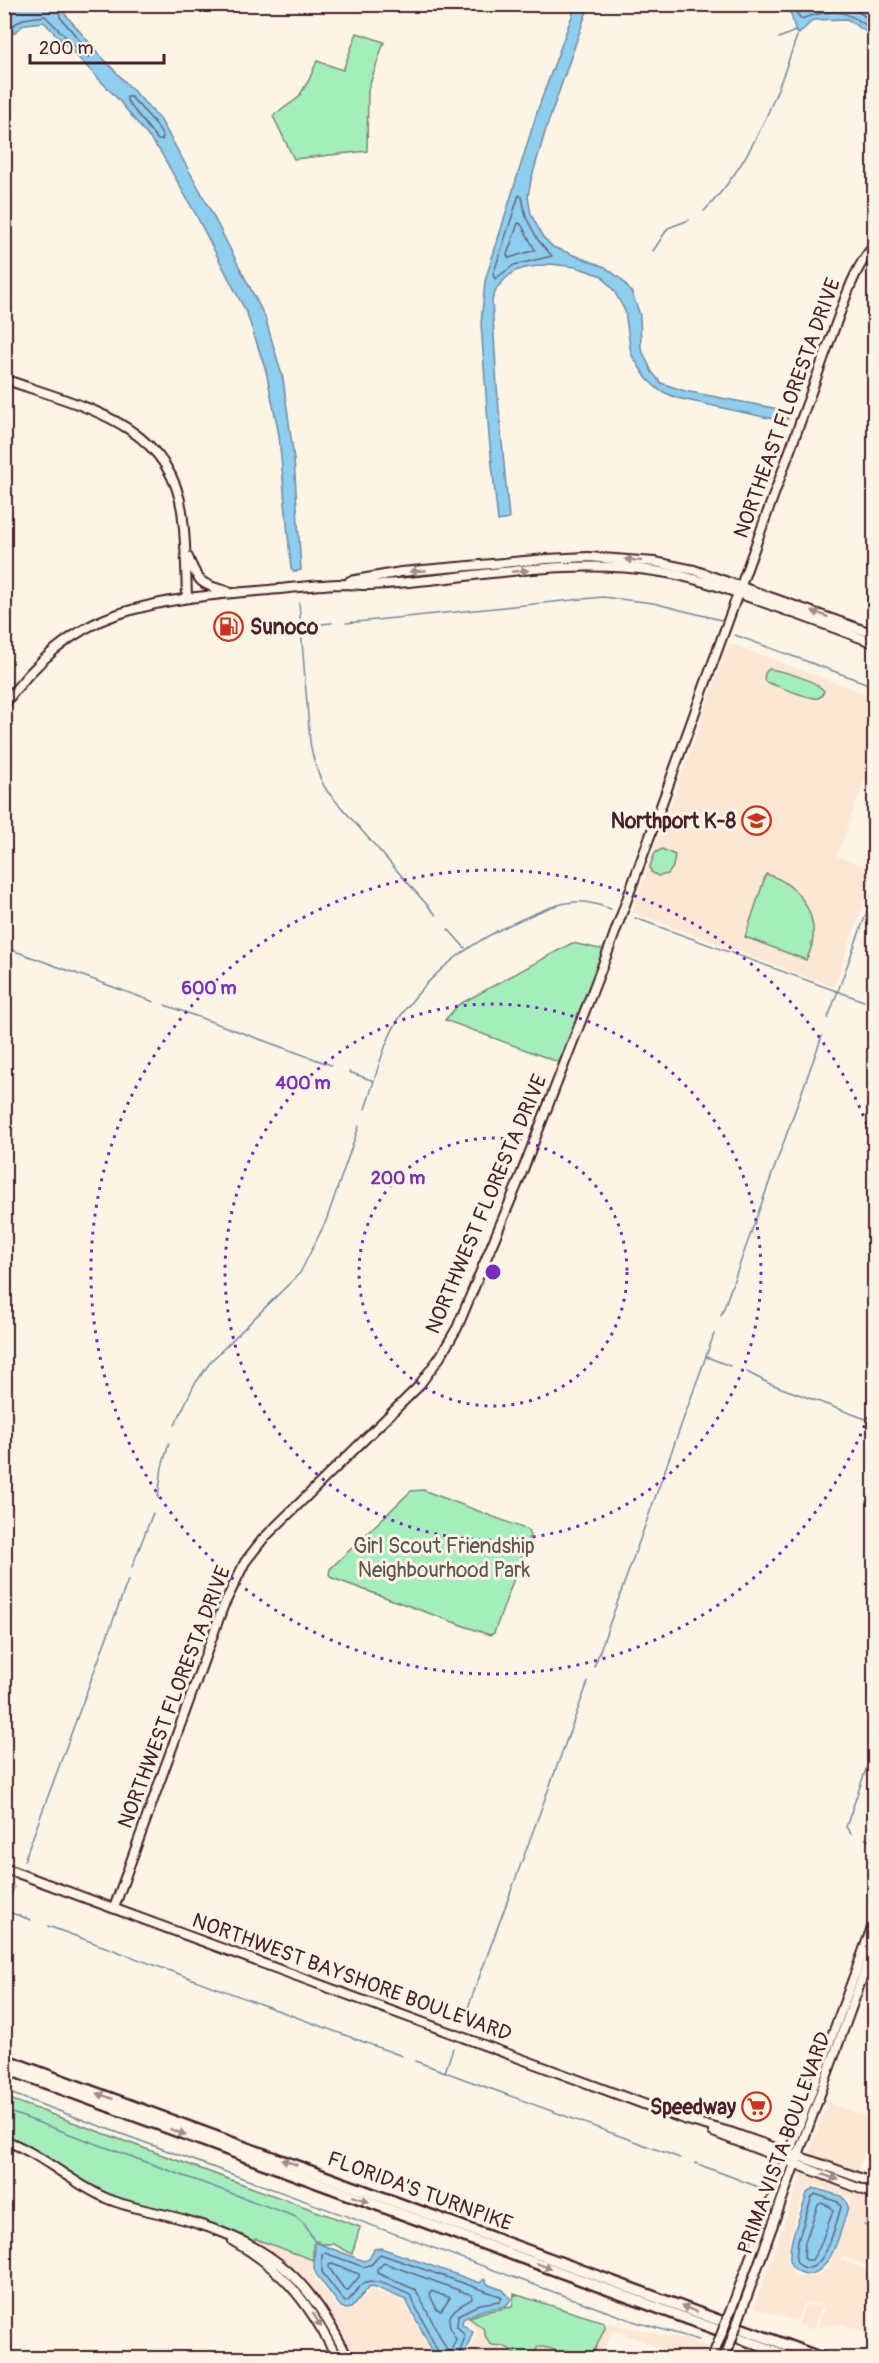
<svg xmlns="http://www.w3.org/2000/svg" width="879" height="2363" font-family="Pangolin,sans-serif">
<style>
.built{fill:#fce7d4;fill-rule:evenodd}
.green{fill:#a4eebc;stroke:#778674;stroke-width:1.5}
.water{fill:#8eceef;stroke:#7388a1;stroke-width:1.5}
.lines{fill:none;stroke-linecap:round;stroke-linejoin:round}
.shore{stroke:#656579;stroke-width:1.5}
.stream{stroke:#7388a1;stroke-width:1.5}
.secondary-casing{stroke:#4a1f2b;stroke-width:12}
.highway-casing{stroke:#4a1f2b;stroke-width:14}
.secondary{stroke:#fcf5e5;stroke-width:8}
.highway{stroke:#fcf5e5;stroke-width:9}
.secondary-bridge-casing{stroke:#4a1f2b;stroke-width:12;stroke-linecap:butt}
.secondary-bridge{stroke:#fcf5e5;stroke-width:8}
.oneway{fill:#a38a88}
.ring{fill:none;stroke:#7b2cbf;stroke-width:3;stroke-dasharray:3 6}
.labels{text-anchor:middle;stroke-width:6;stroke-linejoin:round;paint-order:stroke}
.street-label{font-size:21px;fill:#4a1f2b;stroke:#fcf5e5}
.poi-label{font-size:21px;font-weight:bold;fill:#4a1f2b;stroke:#fcf5e5;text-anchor:end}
.park-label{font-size:21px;fill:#60534f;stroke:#fcf5e5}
.centre{fill:#7b2cbf;stroke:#fcf5e5;stroke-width:3}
.ring-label{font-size:18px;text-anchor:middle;font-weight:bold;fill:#7b2cbf;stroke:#fcf5e5;stroke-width:6;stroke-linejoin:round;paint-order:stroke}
</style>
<rect width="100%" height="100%" fill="#fcf5e5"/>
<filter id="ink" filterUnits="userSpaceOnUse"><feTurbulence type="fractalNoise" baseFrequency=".0167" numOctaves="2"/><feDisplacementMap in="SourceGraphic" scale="12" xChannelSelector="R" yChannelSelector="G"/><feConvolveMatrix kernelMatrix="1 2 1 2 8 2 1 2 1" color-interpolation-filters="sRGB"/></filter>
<g filter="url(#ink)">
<path class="built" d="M729 643 874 697V785L864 782 837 856 874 870V874L834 987 632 912Z
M827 2102 874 2119 857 2175 808 2157Z
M803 2170 874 2196V2268L843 2256 841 2260 874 2273V2336L842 2324 817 2328 824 2309 820 2304 804 2303 796 2321 754 2308ZM812 2186 822 2187 849 2198 850 2208 829 2267 815 2277 794 2276 787 2261 789 2239 804 2192Z
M256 2239 313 2260 312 2268 314 2276 339 2308 345 2311 353 2309 370 2289 404 2301 434 2358H351L332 2319 313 2294 284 2263 251 2242Z
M805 2305 820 2306 821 2309 813 2330 798 2324Z
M469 2318 483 2328 484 2333 511 2350 515 2356 537 2347 546 2346 559 2351 568 2358H467L478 2330 465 2321Z
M604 2322 688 2340 713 2349 709 2358H665L667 2352 666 2350 613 2330 601 2358H591L605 2328Z"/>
<path class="green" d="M357 33 384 42 368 90 367 151 294 159 273 116 298 98 309 80 317 61 343 70Z
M769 669C783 671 816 680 824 691 822 695 822 697 818 698 810 700 776 685 766 682L764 680 765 673Z
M662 849 675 855 673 867 668 874 658 876 651 872 650 866 655 853Z
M766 874C802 884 826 924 806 960L745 937Z
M572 943 605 950 561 1063 445 1020 458 1005Z
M423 1490 528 1530 530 1535 494 1633 490 1635 478 1631 332 1578 329 1574 330 1569 411 1491Z
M4 2097 360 2227 352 2254 334 2244H321L317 2241 313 2244V2260L256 2239 251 2242 164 2212 110 2197 5 2137Z
M514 2294 604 2322 605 2328 591 2358C585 2359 577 2360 570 2358 559 2356 556 2346 538 2347L533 2354 518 2358C515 2356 514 2352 511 2350 495 2338 491 2357 483 2328L469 2318 483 2312 512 2307Z"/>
<path class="water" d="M5 4 63 5 65 14 98 53 160 119 201 192 265 317 283 379 294 459 301 570 294 572 291 569 279 435 266 371 247 314 195 213 160 151 117 98 44 22 25 24 5 40Z
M576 5H589L546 129 531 180 528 196 531 214 543 237 553 247 605 267 622 280 632 293 640 315 641 348 652 372 661 383 685 391 779 409 788 419H773L677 398 659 390 647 379 631 354 625 311 614 291 602 276 576 267 550 264 525 268 515 271 506 278 497 288 492 300 497 387 509 519 498 521 489 436 481 324 485 281 538 109Z
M780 5H874V43L869 34 847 19 813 20 799 34 796 33 791 14Z
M813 2188 841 2196 846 2201 848 2207C842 2227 830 2282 802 2273 796 2271 790 2267 790 2261 788 2237 802 2215 807 2193Z
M317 2243 364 2261 369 2259 374 2249 381 2248 480 2283 484 2279 489 2285 503 2290 511 2299 506 2306 482 2310 463 2319 462 2324 473 2332 463 2358H436L406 2300 373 2286 369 2287 351 2308 346 2309 341 2307 316 2274 314 2268 315 2245Z"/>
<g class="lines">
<path class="shore" d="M790 4 801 19C835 7 847 10 874 31
M801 4 806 8 827 5 849 6 874 22
M4 31 23 19 45 16 85 56 89 57 90 53 60 17 58 4
M127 97H131L155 123 163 137 162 140H158L127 101Z
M519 195 522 197 526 217 538 240 552 256 514 265 495 279 493 275Z
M518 223 521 224 535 250 509 258 507 255Z
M815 2194 838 2202 841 2207C837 2221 825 2270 807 2268 801 2267 798 2265 796 2260L798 2240 812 2197Z
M821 2203 831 2207 833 2211 820 2246 812 2260H806L804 2257 805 2242 818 2205Z
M384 2263 472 2295V2299C452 2310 441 2316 456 2339L451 2351 447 2350 416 2290 377 2273V2269Z
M332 2264 359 2274V2277L348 2290 344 2289 329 2268V2265Z
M431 2291 450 2298 441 2311 437 2310 430 2295Z
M441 2358 410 2295C401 2291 373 2276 364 2283 358 2287 353 2296 348 2301L345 2302 322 2272V2254L325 2253 364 2267 372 2264 380 2254 500 2296 502 2298 500 2301 480 2304 458 2315 457 2326 465 2336 458 2358"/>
<path class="stream" d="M779 38 795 31
M704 211C752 163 777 96 798 33
M653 251 668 228 689 220
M299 603 310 742C313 760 317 775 327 791L436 915
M346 623 603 597 653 603 721 620
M302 626 332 623
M735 635 874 686
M873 895 874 892
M635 918 864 1001
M448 929 465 948
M4 947 154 1002
M165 1005 331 1065
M828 1018 869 906
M349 1072 374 1081
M365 1109C376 1078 383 1041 402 1014 435 967 475 939 527 917 543 910 558 903 575 902 588 901 599 905 611 909
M721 1316 822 1036
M707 1357 730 1366
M747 1372 768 1383 874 1422
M175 1425 194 1385 212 1360 300 1273 326 1221 359 1126
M158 1498 162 1467 169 1443
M132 1567 153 1513
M594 1667 714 1334
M851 1834 846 1827 874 1746
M865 1839 874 1842
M24 1861 128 1580
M6 1911 31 1920
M4 1914 14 1887
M48 1926 402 2056
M462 2024 588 1682
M415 2061 680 2158
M445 2072 453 2048
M4 2091 636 2322 699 2340
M4 2110 296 2217 305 2225 316 2244
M695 2163 761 2188
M864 2225 874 2229
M749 2358H750"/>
<defs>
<path id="secondary" d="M4 379C76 405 169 421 182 511 186 539 186 569 187 598
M188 557C198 582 201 585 227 591
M350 581 401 572 547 559 588 557 655 562 694 570 874 634
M4 705C32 665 72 629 118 614 167 598 218 594 269 590 291 588 315 585 338 584 348 584 359 585 370 585 465 580 560 557 655 571 692 576 727 589 762 602 799 615 837 629 874 643
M4 1868 687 2120 730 2132 874 2183
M114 1908 223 1607 245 1562 263 1539 417 1388 440 1357 457 1328 517 1185 609 949 842 307C850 285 859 263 874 245
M713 2132 874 2194
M4 2140C42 2154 71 2183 108 2199 135 2210 165 2213 192 2222 277 2248 309 2280 348 2358
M233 2241C285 2270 311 2306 337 2358
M732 2307 874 1922
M742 2310 874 1945
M712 2358 716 2348"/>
<path id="highway" d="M4 2059 822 2358
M4 2068 794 2358"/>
</defs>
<use href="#secondary" class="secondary-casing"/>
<use href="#highway" class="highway-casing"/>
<use href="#secondary" class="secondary"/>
<use href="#highway" class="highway"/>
<defs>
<path id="secondary-bridge" d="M716 2348 732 2307
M727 2352 742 2310"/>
</defs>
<use href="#secondary-bridge" class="secondary-bridge-casing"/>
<use href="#secondary-bridge" class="secondary-bridge"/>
</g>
<defs><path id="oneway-solid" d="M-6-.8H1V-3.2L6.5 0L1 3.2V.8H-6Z" transform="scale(1.5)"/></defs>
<g class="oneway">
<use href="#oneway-solid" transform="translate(633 560) rotate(-174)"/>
<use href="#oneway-solid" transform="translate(418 571) rotate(176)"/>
<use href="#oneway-solid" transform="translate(520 571) rotate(-5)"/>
<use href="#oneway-solid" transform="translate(820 614) rotate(-160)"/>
<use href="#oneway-solid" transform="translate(105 2096) rotate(-160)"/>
<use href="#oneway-solid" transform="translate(178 2132) rotate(20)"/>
<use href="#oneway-solid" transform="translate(289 2162) rotate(-160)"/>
<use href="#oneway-solid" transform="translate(830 2177) rotate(21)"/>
<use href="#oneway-solid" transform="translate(361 2199) rotate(20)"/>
<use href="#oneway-solid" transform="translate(544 2266) rotate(20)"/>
<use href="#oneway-solid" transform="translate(689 2309) rotate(-160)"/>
<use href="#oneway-solid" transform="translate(317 2320) rotate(59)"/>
</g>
</g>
<g class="ring">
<circle cx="493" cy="1272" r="134"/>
<circle cx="493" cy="1272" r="268"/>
<path d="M874 1400A402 402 0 1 1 874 1144"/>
</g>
<defs>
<symbol id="fuel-ring" viewBox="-11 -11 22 22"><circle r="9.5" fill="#fcf5e5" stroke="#c8321e" stroke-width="1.5"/><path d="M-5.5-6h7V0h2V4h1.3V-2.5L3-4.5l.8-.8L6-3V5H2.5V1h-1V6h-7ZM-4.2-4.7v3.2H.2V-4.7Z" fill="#c8321e"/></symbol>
<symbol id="school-ring" viewBox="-11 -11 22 22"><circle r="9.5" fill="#fcf5e5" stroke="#c8321e" stroke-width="1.5"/><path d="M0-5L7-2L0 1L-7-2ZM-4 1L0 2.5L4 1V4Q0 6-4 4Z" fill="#c8321e"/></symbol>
<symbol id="supermarket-ring" viewBox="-11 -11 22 22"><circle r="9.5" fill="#fcf5e5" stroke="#c8321e" stroke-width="1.5"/><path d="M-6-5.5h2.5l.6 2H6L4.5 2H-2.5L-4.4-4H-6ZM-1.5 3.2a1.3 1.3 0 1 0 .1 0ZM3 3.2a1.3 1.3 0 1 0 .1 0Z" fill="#c8321e"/></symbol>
</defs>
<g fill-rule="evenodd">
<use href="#fuel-ring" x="212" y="610" width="33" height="33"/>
<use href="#school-ring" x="740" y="804" width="33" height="33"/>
<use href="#supermarket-ring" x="740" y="2090" width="33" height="33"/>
</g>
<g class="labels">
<g class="street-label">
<text transform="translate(787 408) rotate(-70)" y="7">NORTHEAST FLORESTA DRIVE</text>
<text transform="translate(486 1204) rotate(-67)" y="7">NORTHWEST FLORESTA DRIVE</text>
<text transform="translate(174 1697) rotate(-69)" y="7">NORTHWEST FLORESTA DRIVE</text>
<text transform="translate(352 1977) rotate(20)" y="7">NORTHWEST BAYSHORE BOULEVARD</text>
<text transform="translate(784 2143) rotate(-70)" y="7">PRIMA VISTA BOULEVARD</text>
<text transform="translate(420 2191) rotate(20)" y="7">FLORIDA'S TURNPIKE</text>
</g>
<g class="poi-label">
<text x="250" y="634" text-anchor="start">Sunoco</text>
<text x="736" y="828">Northport K-8</text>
<text x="736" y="2114">Speedway</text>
</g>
<g class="park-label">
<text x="444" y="1553">Girl Scout Friendship<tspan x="444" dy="24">Neighbourhood Park</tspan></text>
</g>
</g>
<circle cx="493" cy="1272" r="9" class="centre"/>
<g class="ring-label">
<text x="209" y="994">600 m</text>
<text x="303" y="1089">400 m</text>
<text x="398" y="1184">200 m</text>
</g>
<rect width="879" height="2363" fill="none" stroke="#fcf5e5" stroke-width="24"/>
<rect x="12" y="12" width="855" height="2339" fill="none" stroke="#4a1f2b" stroke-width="2" filter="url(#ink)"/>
<path d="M30 54v9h134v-9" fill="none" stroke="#4a1f2b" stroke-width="3"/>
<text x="39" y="54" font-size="18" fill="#4a1f2b" stroke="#fcf5e5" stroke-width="4.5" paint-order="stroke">200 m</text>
</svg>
